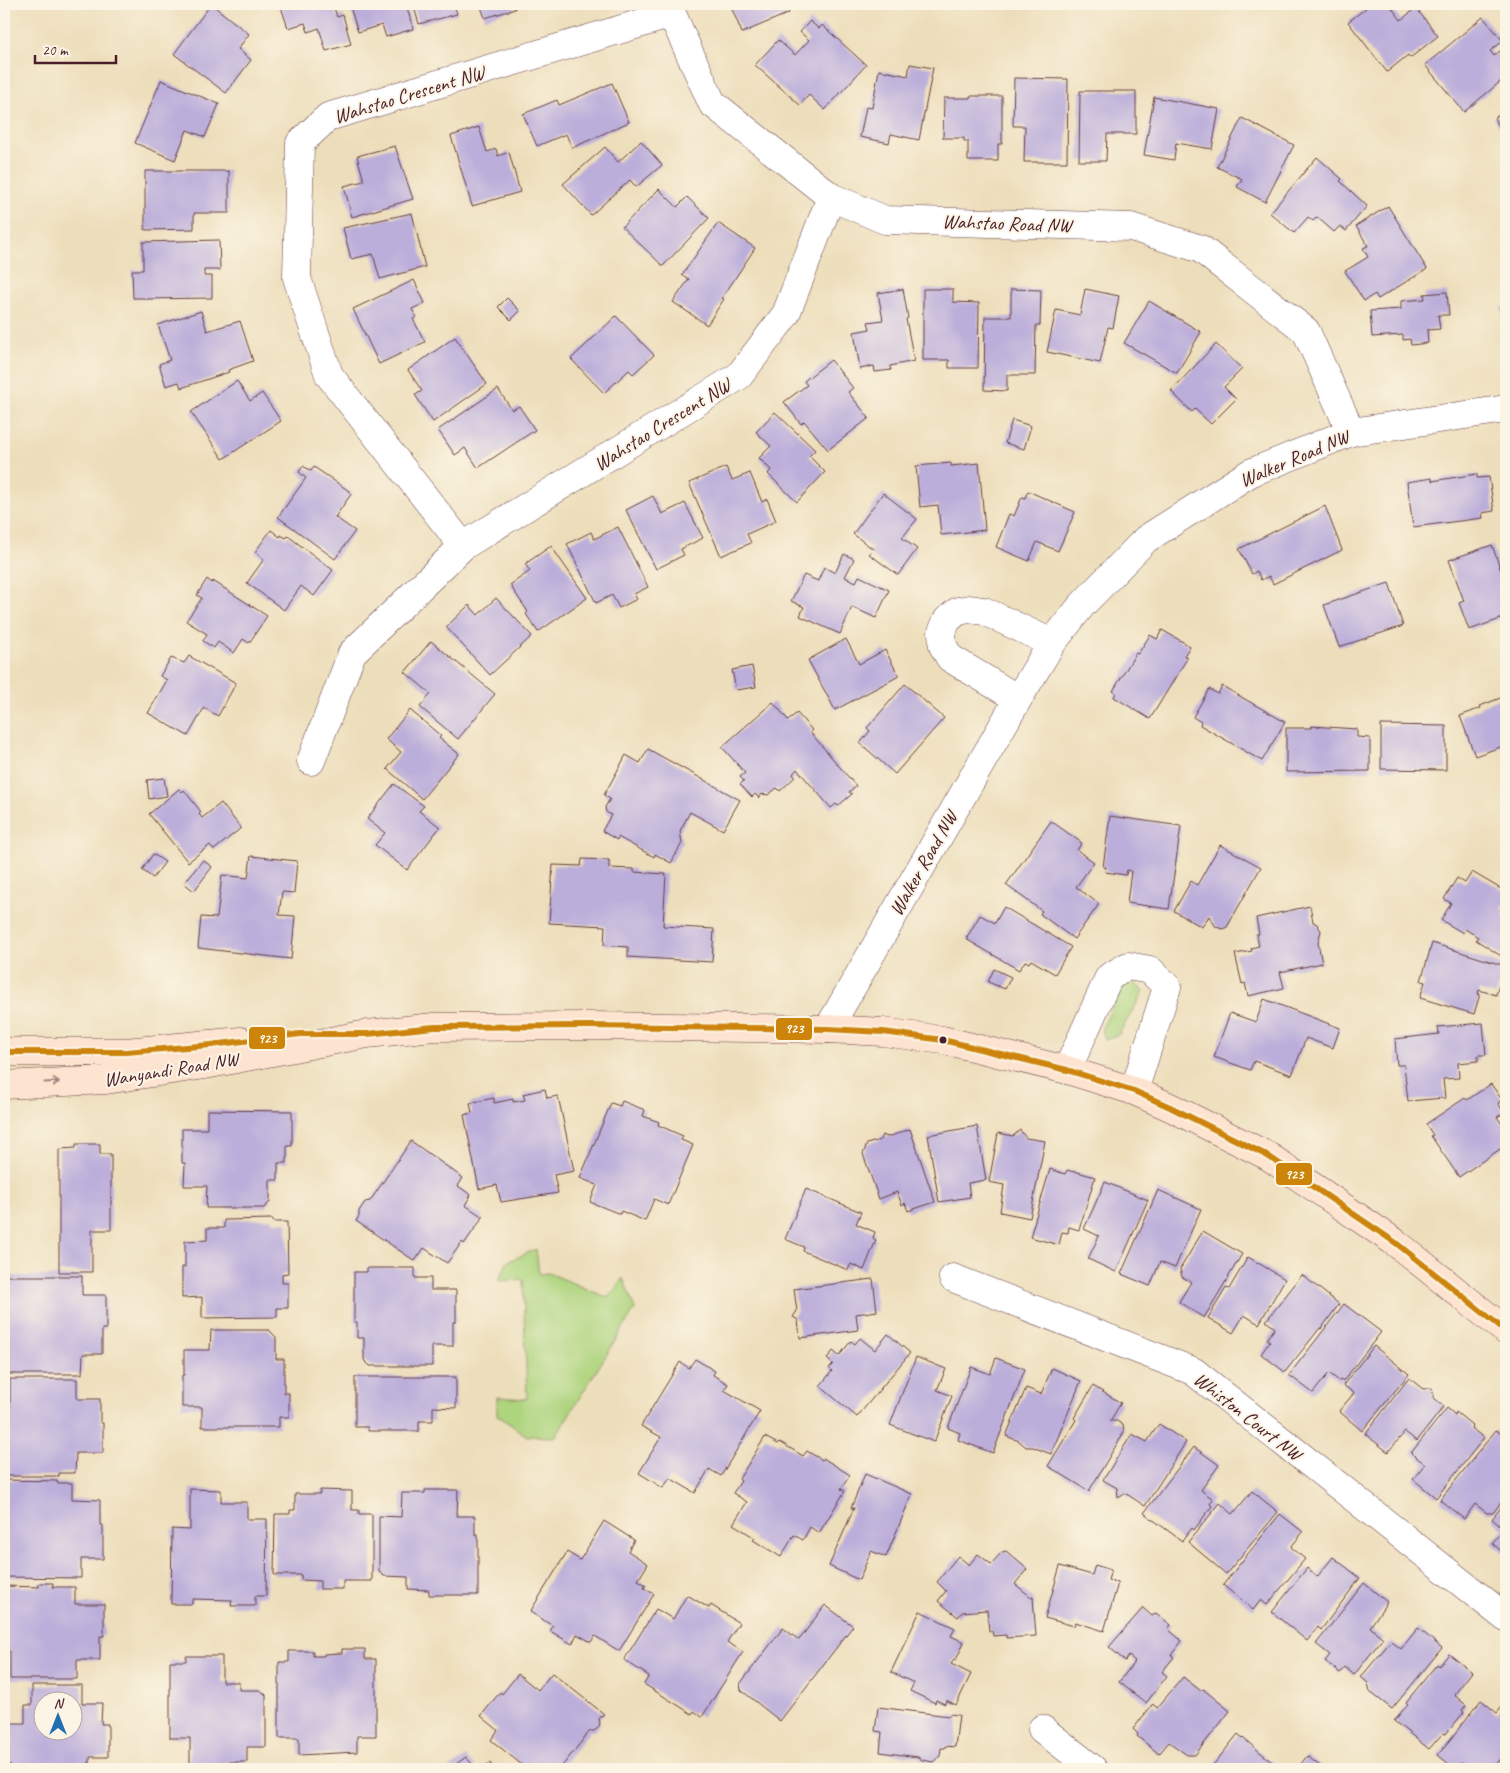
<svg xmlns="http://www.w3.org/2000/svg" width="1510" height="1773" font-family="Caveat,sans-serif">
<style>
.green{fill:#aed47e;stroke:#7c7a54}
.building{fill:#bcaeda;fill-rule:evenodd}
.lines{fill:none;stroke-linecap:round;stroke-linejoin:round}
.street-casing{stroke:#623c41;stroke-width:29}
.secondary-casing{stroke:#623c41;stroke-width:29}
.street{stroke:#fff;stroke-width:28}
.secondary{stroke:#fde4d0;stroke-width:28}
.bus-1-casing{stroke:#fcf5e5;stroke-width:10}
.bus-1{stroke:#cc840b;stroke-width:6}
.oneway{stroke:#a4827e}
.bus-dot{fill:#4a1f2b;stroke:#fcf5e5;stroke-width:2}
.labels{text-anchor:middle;stroke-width:4;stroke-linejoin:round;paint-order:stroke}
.street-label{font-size:20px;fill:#4a1f2b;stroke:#fcf5e5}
.line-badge{stroke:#fcf5e5;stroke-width:2}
.badge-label{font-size:14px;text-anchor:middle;font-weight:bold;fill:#fff}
</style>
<rect width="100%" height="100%" fill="#fcf5e5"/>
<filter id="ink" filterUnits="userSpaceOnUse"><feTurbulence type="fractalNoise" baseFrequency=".02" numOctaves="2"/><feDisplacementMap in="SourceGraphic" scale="10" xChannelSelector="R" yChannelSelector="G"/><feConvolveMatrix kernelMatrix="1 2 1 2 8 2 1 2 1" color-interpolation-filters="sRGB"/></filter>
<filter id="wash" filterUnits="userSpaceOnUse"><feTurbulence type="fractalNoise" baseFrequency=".0096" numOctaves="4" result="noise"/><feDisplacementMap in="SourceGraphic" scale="20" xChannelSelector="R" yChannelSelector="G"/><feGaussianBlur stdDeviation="1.12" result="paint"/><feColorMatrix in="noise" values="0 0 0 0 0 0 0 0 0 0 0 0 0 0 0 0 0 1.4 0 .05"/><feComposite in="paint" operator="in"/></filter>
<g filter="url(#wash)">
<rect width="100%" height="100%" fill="#eddebb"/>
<path class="green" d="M1132 982 1144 991 1119 1034 1105 1040 1102 1028 1121 989Z
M536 1249 539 1274 549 1273 608 1298 623 1278 635 1309 555 1437 527 1436 497 1415V1397L527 1399 523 1279 499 1281 507 1262Z"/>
<g id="blocks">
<path class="building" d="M211 4 249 34 238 49 251 60 226 93 174 54Z
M280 4H333L337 17 343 15 351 44 326 51 319 28 308 32 305 23 288 28Z
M349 4H406L413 29 386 37 382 25 358 32Z
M413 4H454L457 14 419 24Z
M480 4H514L515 9 485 18Z
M730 4H785L789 13 742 33Z
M1371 4H1389L1401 20 1416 8 1438 36 1410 58 1408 55 1387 72 1348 22Z
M1483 17 1503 41 1490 51 1494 56 1501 50 1506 57V77L1464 112 1425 65Z
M810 21 819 29 822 25 866 65 825 110 809 95 800 105 755 65 778 40 795 55 809 40 800 32Z
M910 64 933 68 919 140 891 134 889 143 860 137 866 107 872 108 879 70 908 76Z
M1014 78 1068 79 1067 162H1024L1025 126H1013Z
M161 80 219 104 205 137 187 130 175 160 135 143Z
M612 83 629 122 572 148 566 134 537 146 523 114 557 100 559 105Z
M1080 91H1136V134H1107L1106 161H1079Z
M970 96H1002V144H998V161H968V141H964V138H943L944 98H970Z
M1154 97 1219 109 1212 149 1176 143 1174 160 1144 155Z
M1506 111V138L1494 118Z
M1242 118 1294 145 1265 202 1237 187 1242 179 1217 167Z
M479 127 487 152 496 149 498 156 509 152 520 192 472 206 451 136Z
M641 141 662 165 636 187 630 180 591 215 563 184 605 147 618 162Z
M395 146 413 199 352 217 344 186 364 181 357 156Z
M1317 157 1342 179 1340 181 1367 206 1346 231 1340 226 1334 232 1317 217 1313 221 1308 217 1294 233 1270 213Z
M145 171H229V213H194V229L145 230Z
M659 189 677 207 687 197 709 218 663 266 622 227Z
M1388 206 1427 269 1378 299 1375 294 1364 301 1345 271 1368 257 1363 248 1368 246 1356 226Z
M412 213 425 267 380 279 373 254 351 259 343 228Z
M718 223 755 248 722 298 724 299 707 325 673 302 689 279 682 275Z
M219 240 220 270H204V276H212V298L144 299V298H133L132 270H143V242Z
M414 280 425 303 412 309 416 317 413 319 425 342 379 364 353 309Z
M903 289 908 318 906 319 914 361 890 366 891 370 875 372 874 366 860 369 854 332 870 329 868 322 883 320 878 293Z
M923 289H953V302L979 303 978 368H949V360H923Z
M1011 289 1041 290 1040 325H1036L1035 375H1007V391L984 390 985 317H1011Z
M1085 289 1119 296 1113 328 1108 327 1100 363 1047 352 1056 310 1080 315Z
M1447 292 1449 315H1438L1440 329 1427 330 1428 343 1411 345 1410 339 1403 340V335L1372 337 1370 311 1401 309V301L1425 299 1424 294Z
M507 298 520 311 511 320 498 307Z
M1149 301 1201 332 1177 373 1124 343Z
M1501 307H1506V335H1505Z
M201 311 207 331 240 321 253 361 228 370 229 372 181 388 179 382 166 386 159 364 170 360 158 325Z
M616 316 654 355 633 374 629 370 604 393 571 359Z
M455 337 487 384 433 422 415 395 422 391 408 370Z
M1216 344 1242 369 1224 387 1236 399 1211 424 1195 409 1192 412 1171 391Z
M831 360 853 388 848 392 869 418 828 450 804 421 801 424 784 402 807 385 804 381Z
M237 381 250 401 262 393 281 421 223 459 191 412Z
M498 389 512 410 519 406 535 430 478 468 465 448 455 455 438 430Z
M775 412 815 450 809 456 825 472 797 502 768 474 771 470 759 458 771 446 756 432Z
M1012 420 1031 426 1024 449 1005 443Z
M951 463V466L979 463 985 530 941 535 938 505 920 507 916 466Z
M303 466 311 471 314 467 352 493 335 517 355 531 335 559 278 517 306 478 299 472Z
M726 467 732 480 750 473 762 502 767 499 776 521 747 534 751 543 721 556 689 483Z
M1477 474V478L1489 477 1494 511 1482 513 1483 518 1413 527 1407 482 1432 478V481Z
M1028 491 1075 512 1058 551 1037 542 1029 561 996 547 1009 514 1014 516 1022 497 1025 498Z
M883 493 917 519 902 538 917 549 898 575 869 554 873 549 853 534Z
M653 496 662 514 685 503 703 538 681 549 684 555 656 569 626 510Z
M1325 506 1342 550 1273 584 1269 576 1261 580 1257 571 1252 574 1239 549Z
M618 527 648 587 634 594 637 599 619 608 612 595 596 603 567 544 591 532 594 539Z
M271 530 280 537 281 535 286 538 288 536 333 570 314 596 301 586 284 610 247 583 264 559 255 552Z
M1492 545 1506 585V617L1469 630 1459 603 1464 601 1449 560Z
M551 546 587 598 538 632 526 614 528 612 510 585 530 571 525 564Z
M844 554 854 559 845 577 856 582 859 576 889 590 876 618 852 607 840 634 800 616 804 607 791 601 804 575 818 581 824 567 835 573Z
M207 579 212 583 213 581 267 616 249 643 243 639 234 653 218 642 214 648 203 641 207 634 186 621 202 598 197 595Z
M1389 583 1403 626 1339 647 1324 605Z
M496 598 532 636 490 675 446 627 469 605 478 615Z
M1162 630 1190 646 1184 656 1188 657 1150 719 1114 697 1116 693 1113 691 1136 653 1138 654 1150 635 1157 639Z
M846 639 859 664 885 650 899 676 835 710 808 660Z
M431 641 495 694 458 739 420 707 431 694 405 672Z
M189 656 236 683 218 716 204 708 188 736 148 713 167 680 160 676 171 658 184 663Z
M752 666 756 687 736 690 732 670Z
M905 684 944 718 895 774 860 743 870 731 867 728Z
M1222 686 1285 722 1262 761 1200 725 1201 722 1193 717 1209 689 1218 694Z
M1503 697 1504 700H1506V745L1475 756 1460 716 1481 708 1480 706Z
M773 702 788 720 797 713 812 730 810 732 856 786 849 792 852 794 838 806 836 804 831 808 797 769 793 774 795 777 780 791 777 788 768 795 762 794 759 798 755 794 752 797 740 784 744 781 740 777 745 773 722 747Z
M410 710 441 736 439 738 459 754 422 799 387 769 401 752 386 739Z
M1381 725 1446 726V770L1381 769Z
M1311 726 1357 729V737L1370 738V771L1286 772V728H1311Z
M648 749 740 800 723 830 690 812 680 831 682 843 671 863 655 854 654 857 618 837 617 840 602 831 611 815 606 812 605 807 610 799 604 795 626 755 640 763Z
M164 778 167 796 149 799 147 780Z
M394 784 424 806 419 811 440 827 407 870 375 845 385 833 367 819Z
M179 789 182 792 184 790 201 812 199 814 202 818 221 803 241 828 214 850 210 845 188 862 149 814Z
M1110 816 1181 826 1169 909 1127 903 1131 871 1127 870 1126 875 1105 872 1106 867H1103Z
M1051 821 1082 843 1077 850 1094 862 1076 887 1099 904 1074 939 1040 914 1042 911 1006 885Z
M1220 845 1261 867 1227 927 1223 929 1216 927 1209 916 1202 927 1174 911 1191 881 1197 885Z
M153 854 165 862 153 878 142 870Z
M251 856 297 861 294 893 282 892 279 915 295 916 291 959 198 948 201 917 217 918 222 875 248 878Z
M582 859 609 860V868L634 869V872L666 874 663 926 714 929 712 962 628 957V947L604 945 605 926 549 923 553 865 581 866Z
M203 860 212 867 194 891 184 883Z
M1472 872 1506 892V903L1502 909 1505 911 1503 915 1506 917V959L1476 940 1478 937 1465 929 1463 933 1441 920 1451 903 1444 899 1457 878 1465 883Z
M1310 906 1313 922 1317 924 1321 931 1318 943 1322 963 1280 972 1284 988 1248 996 1245 983 1242 984 1235 954 1252 951 1251 948 1259 946 1256 934H1259L1256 918Z
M1004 907 1071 947 1055 974 1031 960 1029 963 1025 961 1019 970 966 939 980 915 995 923Z
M1432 943 1505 966 1496 995 1479 990 1478 994H1480L1474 1014 1420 998 1425 982 1421 981Z
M994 969 1011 977 1005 989 988 982Z
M1264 999 1340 1028 1333 1048 1306 1038 1292 1075 1254 1061 1250 1070 1214 1057 1230 1013 1256 1022Z
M1483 1023 1486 1055H1478V1061L1458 1063 1459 1078 1443 1079 1445 1098 1408 1101 1404 1065H1397L1395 1039 1439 1034 1438 1027Z
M1491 1084 1502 1100 1498 1103 1504 1113 1497 1117 1502 1124 1506 1121V1145L1459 1177 1431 1136 1433 1135 1426 1124 1465 1098 1467 1100Z
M545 1089 547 1098 558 1096 574 1171 554 1175 558 1193 501 1202 497 1185 479 1189 464 1115 472 1113 470 1103 494 1098V1103L513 1099V1102L525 1100 523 1094Z
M622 1101 645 1110 643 1116 659 1122 658 1125 683 1136 681 1140 693 1145 668 1205 654 1199 645 1221 621 1211 620 1214 590 1202 597 1185 580 1178 611 1103 620 1106Z
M207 1110 292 1111V1146H287V1163H278V1180H270V1202L264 1208H206L207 1186H184L185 1163H182V1129H207Z
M977 1126 986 1180 968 1183 970 1197 939 1202 928 1135Z
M910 1129 935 1202 908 1211 905 1203 902 1205 897 1192 879 1199 863 1154 867 1144 880 1140 882 1135 888 1137Z
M1020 1130 1026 1138 1045 1141 1030 1218 1000 1212 1004 1185 989 1182 998 1133 1013 1136Z
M411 1141 463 1178 458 1186 471 1195 465 1205 483 1217 464 1244 462 1242 447 1263 424 1248 415 1261 356 1221 359 1216V1211L365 1202 370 1201Z
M76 1144H100V1154H111V1230H92V1272H59V1149L76 1148Z
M1050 1169 1065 1174 1067 1170 1074 1172V1171L1095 1177 1079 1230 1069 1227 1068 1233 1062 1232 1059 1245 1030 1237Z
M1105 1182 1148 1200 1116 1272 1088 1259 1099 1236 1084 1229Z
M806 1189 861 1212 856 1224 875 1232 873 1238 876 1240 864 1270 851 1264 848 1270 803 1251 804 1247 785 1239Z
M1158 1190 1201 1209 1175 1268 1160 1262 1150 1286 1121 1274Z
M273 1219V1222H287L288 1273 282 1274V1283H288V1308H277V1317L202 1318V1297L182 1298V1267H185V1241L207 1240V1228H224V1220Z
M1203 1231 1242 1254 1204 1318 1179 1302 1191 1282 1182 1277 1180 1269Z
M1248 1257 1285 1279 1259 1324 1244 1315 1233 1333 1208 1318 1226 1288 1229 1289Z
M367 1268H415V1278H431V1290H456V1322H453V1346H432V1366H370L364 1360V1338H357V1322H354V1272H367Z
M1302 1275 1339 1304 1321 1329 1320 1328 1285 1372 1261 1354 1270 1341 1267 1339 1275 1328 1266 1321Z
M4 1276H82V1295H106V1329H102V1354H83L82 1374H4Z
M873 1279 877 1311 856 1314 858 1330 800 1338 798 1320 793 1317 797 1311 794 1289Z
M1344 1304 1381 1332 1344 1380 1339 1381 1329 1373 1313 1393 1289 1375Z
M211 1330H269L276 1337V1359H284V1393H289V1417H279V1427H202V1407H182V1375H184V1350H210Z
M888 1334 910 1353 857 1417 820 1386 832 1371 829 1368 833 1364 827 1359 833 1351 839 1356 851 1341 855 1344 860 1338 875 1350Z
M1374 1346 1409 1374 1362 1431 1339 1411 1354 1393 1343 1385Z
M916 1357 946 1369 937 1390 952 1396 934 1442 890 1425Z
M996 1358 1025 1369 993 1453 958 1440 960 1433 948 1428 971 1367 990 1374Z
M695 1359 715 1371 713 1375 728 1384 724 1390 760 1411 721 1476 709 1469 695 1493 670 1478 663 1488 639 1473 661 1437 641 1426 680 1362 689 1368Z
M1052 1368 1081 1381 1051 1454 1033 1447H1026L1019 1441 1006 1436 1026 1388 1041 1394Z
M355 1377H456V1408L433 1407V1421H419V1431H368V1427H355Z
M1409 1378 1423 1389 1432 1388 1434 1398 1444 1406 1417 1441 1405 1432 1388 1452 1365 1434Z
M10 1379H77V1399H100V1423H103V1453H76L75 1473H59V1476H4V1407H10Z
M1093 1386 1121 1403 1110 1421H1117L1123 1425 1124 1432 1089 1491 1048 1466 1076 1420 1074 1418Z
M1447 1408 1455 1415 1456 1412 1472 1425 1471 1428 1484 1438 1436 1498 1413 1479 1425 1464 1411 1453Z
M1159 1424 1186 1442 1145 1506 1125 1493 1118 1497 1117 1488 1103 1480 1132 1434 1147 1442Z
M1496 1430 1506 1438V1496L1493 1513H1487L1475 1504 1464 1519 1440 1500Z
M765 1437 778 1444 780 1442 803 1456 807 1451 822 1460 823 1458 850 1475 841 1489 845 1491 819 1533 810 1527 803 1540 794 1535 781 1557 753 1540 755 1538 733 1524 747 1502 733 1493 741 1481 739 1479Z
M1194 1447 1219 1465 1201 1490 1213 1499 1210 1504 1212 1506 1194 1530 1192 1528 1182 1541 1144 1513Z
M865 1474 912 1494 886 1557 871 1551 859 1580 829 1566 854 1508H851Z
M4 1480 57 1481V1483H72V1499L100 1500V1525H103V1559H81V1578L4 1577Z
M190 1489 221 1490V1502H247V1519H267L266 1596H255V1606H231L232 1600 192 1599V1604H171L172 1529 190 1530Z
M320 1490 352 1491V1510H359V1514H372V1581H343V1589H320V1581L301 1580V1575H274L275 1514H290V1510H295V1494H320Z
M425 1490H458L457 1516H475V1534H478V1595H429V1590L408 1589V1577L384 1576 379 1572V1516L401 1517 402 1493H425Z
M1252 1491 1278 1512 1226 1574 1188 1542 1220 1503 1233 1514Z
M1506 1501V1555L1492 1543 1504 1529 1492 1519Z
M1280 1514 1303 1532 1291 1547 1305 1559 1267 1605 1261 1600 1253 1610 1223 1585Z
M604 1521 634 1540 628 1551 648 1564 638 1580 646 1585 644 1588 654 1594 619 1651 595 1636 591 1642 577 1634 572 1644 550 1631 553 1626 530 1612 567 1552 580 1560Z
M1006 1551 1027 1569 1015 1584 1031 1597H1033L1036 1636 1006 1638V1635L993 1636 992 1631H989L987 1610 962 1612 958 1617 938 1601 946 1591 937 1582 958 1556 969 1565 978 1554 991 1564 1002 1552Z
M1333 1557 1360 1578 1321 1630 1318 1627 1307 1641 1272 1612 1307 1568 1317 1577Z
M1095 1565 1111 1570 1108 1580 1118 1583 1104 1631 1075 1622 1074 1626 1045 1618 1060 1566 1092 1575Z
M39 1583H53V1587H75V1604H104V1636H100V1660H77V1679H10V1651H4V1586L39 1587Z
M1364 1583 1387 1602 1370 1627 1383 1638 1354 1675 1345 1667 1340 1673 1325 1661 1330 1655 1316 1644Z
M687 1595 709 1608 711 1605 739 1623 727 1642 743 1652 702 1717 694 1711 692 1714 644 1684 649 1676 624 1660 656 1609 673 1619Z
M825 1605 853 1626 780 1721 741 1690 740 1684 783 1628 799 1640Z
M1143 1608 1152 1616 1156 1613 1171 1625 1168 1629 1182 1641 1171 1655 1174 1657 1162 1672 1167 1676 1146 1703 1119 1682 1135 1661 1129 1656 1125 1661 1109 1647Z
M920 1611 955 1628 951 1636 964 1642 956 1660 954 1659 951 1664 971 1674 956 1705 946 1700 945 1704 936 1700 935 1703 910 1691 914 1683 891 1672Z
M1418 1628 1442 1648 1392 1709 1370 1692 1368 1683 1361 1677 1391 1641 1401 1649Z
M342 1649H365V1659H376V1736H357V1752L299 1755V1738H279V1662H289V1651H313V1656H324V1654L342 1653Z
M1449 1654 1472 1672 1454 1695 1466 1705 1462 1710 1464 1712 1446 1734 1443 1733 1429 1749 1394 1721 1408 1704 1406 1702 1437 1664 1439 1666Z
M186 1656H222V1682H239V1690H260L266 1695V1747H247V1762H220V1765H190V1738H170V1661H186Z
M552 1673 604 1714 599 1719 600 1723 598 1728 594 1731H590L562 1766 564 1768 563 1769H527L491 1740 498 1730 481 1716 500 1692 502 1694 518 1674 538 1690Z
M1183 1677 1201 1691 1203 1689 1230 1711 1195 1755H1187L1169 1742 1159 1754 1137 1736 1138 1734 1133 1729 1153 1704 1157 1708Z
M32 1685H82V1703H102L101 1724H108V1757H90V1763H88V1769H11V1765H4V1741H6V1723H25V1705H32ZM42 1700H72V1730H42Z
M1481 1700 1497 1713 1506 1702V1752L1493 1769H1470L1462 1763 1457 1769H1455L1438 1755Z
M878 1707 949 1716 950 1714 959 1715 955 1747 945 1746V1748H941L940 1756 933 1762 922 1760 918 1757 880 1752 882 1732 875 1731Z
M1238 1734 1277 1766 1275 1769H1210Z
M1307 1756 1324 1769H1297Z
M466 1757 476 1769H449Z
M490 1763 494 1769H481Z"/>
</g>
</g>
<g filter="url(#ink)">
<use href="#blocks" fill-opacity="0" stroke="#623c41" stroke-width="1"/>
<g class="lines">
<defs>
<path id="street" d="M669 4 672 14 712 103 831 197 885 220 1131 227 1201 249 1306 331 1351 432
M463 546 329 375 297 278 300 143 328 117 672 14
M1018 699 950 658 943 646 942 632 947 620 958 611 970 609 984 611 1052 643
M311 761 352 653 463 546 739 376 786 314 831 197
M828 1029 1018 699 1052 643 1082 605 1146 539 1250 473 1351 432 1506 409
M1067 1070 1109 977 1128 966 1150 970 1167 987 1134 1091
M953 1278 1193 1371 1506 1618
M1042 1729 1093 1769"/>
<path id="secondary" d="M4 1052H126L241 1041
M4 1085 106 1080 205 1065 367 1034 434 1027 589 1026 828 1029 883 1032 943 1040 1067 1070 1134 1091 1170 1107 1268 1156 1396 1243 1506 1331"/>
</defs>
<use href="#street" class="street-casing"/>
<use href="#secondary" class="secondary-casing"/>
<use href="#street" class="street"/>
<use href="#secondary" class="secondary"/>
<defs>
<path id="bus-1" d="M4 1052H126L211 1045 300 1034H367L434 1027 589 1026 828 1029 883 1032 943 1040 1067 1070 1134 1091 1170 1107 1268 1156 1396 1243 1506 1331"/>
</defs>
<use href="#bus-1" class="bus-1-casing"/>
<use href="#bus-1" class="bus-1"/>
</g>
<defs><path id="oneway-shaft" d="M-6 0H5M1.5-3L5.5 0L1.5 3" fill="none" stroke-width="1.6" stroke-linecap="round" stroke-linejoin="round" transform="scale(1.25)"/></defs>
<use class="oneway" href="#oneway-shaft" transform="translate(52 1082) rotate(-3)"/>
</g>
<circle class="bus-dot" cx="943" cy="1040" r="4.5"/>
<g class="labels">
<g class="street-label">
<text transform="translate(409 94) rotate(-17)" y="7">Wahstao Crescent NW</text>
<text transform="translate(1007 223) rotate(2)" y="7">Wahstao Road NW</text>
<text transform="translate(662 424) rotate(-32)" y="7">Wahstao Crescent NW</text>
<text transform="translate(1294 458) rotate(-23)" y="7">Walker Road NW</text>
<text transform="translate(923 863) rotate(-60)" y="7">Walker Road NW</text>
<text transform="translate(171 1069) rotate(-9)" y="7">Wanyandi Road NW</text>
<text transform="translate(1248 1416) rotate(38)" y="7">Whiston Court NW</text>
</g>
</g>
<g class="line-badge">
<rect x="775" y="1017" width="38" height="24" rx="5" fill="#cc840b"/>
<rect x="248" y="1026" width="38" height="24" rx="5" fill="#cc840b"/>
<rect x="1275" y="1162" width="38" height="24" rx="5" fill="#cc840b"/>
</g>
<g class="badge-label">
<text x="794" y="1033">923</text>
<text x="267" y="1043">923</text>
<text x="1294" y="1179">923</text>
</g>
<rect width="1510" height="1773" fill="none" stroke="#fcf5e5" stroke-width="20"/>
<g transform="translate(58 1716)"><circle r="24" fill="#fcf5e5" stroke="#b59f9b"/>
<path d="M0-4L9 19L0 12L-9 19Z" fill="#1f6fb2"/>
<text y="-8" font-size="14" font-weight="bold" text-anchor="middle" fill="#4a1f2b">N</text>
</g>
<path d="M35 55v8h81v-8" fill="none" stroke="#4a1f2b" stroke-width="2.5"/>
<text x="42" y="55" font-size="15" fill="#4a1f2b" stroke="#fcf5e5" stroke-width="4" paint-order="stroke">20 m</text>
</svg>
